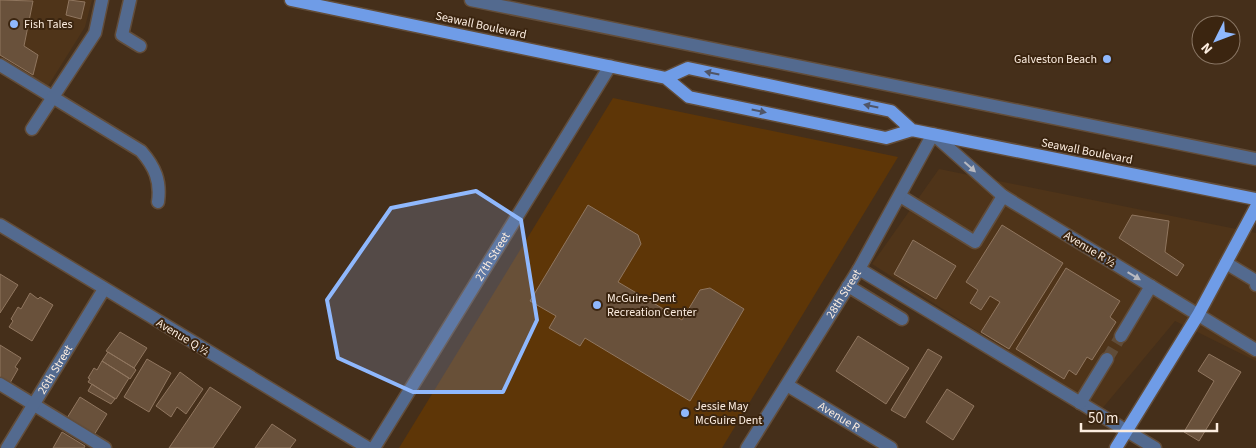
<svg xmlns="http://www.w3.org/2000/svg" width="1256" height="448" font-family="'Source Sans 3',sans-serif">
<style>
.built{fill:#4f3419}
.green{fill:#5e3607}
.building{fill:#69513b;stroke:#90765f}
.lines{fill:none;stroke-linecap:round;stroke-linejoin:round}
.minor-tunnel{stroke:#604c38;stroke-width:12;stroke-dasharray:12 6;stroke-linecap:butt}
.minor-casing{stroke:#624d3a;stroke-width:15}
.major-casing{stroke:#624d3a;stroke-width:15}
.minor{stroke:#536a8f;stroke-width:12}
.major{stroke:#6f9ce7;stroke-width:12}
.oneway{fill:#505566}
.oneway2{fill:#b8b9c0}
.marked{fill:#8fb8fd;fill-opacity:0.2;stroke:#8fb8fd;stroke-width:4;stroke-linejoin:round}
.poi-dot{fill:#8fb8fd;stroke:#3b2510;stroke-width:2}
.labels{text-anchor:middle;stroke-width:4;stroke-linejoin:round;paint-order:stroke}
.poi-label{font-size:12px;fill:#fcede0;stroke:#3b2510;text-anchor:start}
.street-label{font-size:12px;fill:#fcede0;stroke:#3b2510}
</style>
<rect width="100%" height="100%" fill="#452f1a"/>
<path class="built" d="M0 0H92L85 27 48 86 0 57Z
M939 169 1256 233V361L1175 321 1101 410 872 264Z"/>
<path class="green" d="M613 98 898 157 722 448H399Z"/>
<path class="building" d="M0 0 33 1 24 46 38 55 33 75 0 55Z
M69 0 85 2 81 19 66 15Z
M588 205 638 235 641 244 618 282 682 320 700 290 710 288 744 309 690 401 585 338 580 346 549 328 556 316 530 301Z
M1132 215 1169 221 1165 252 1184 265 1177 276 1119 238Z
M1002 225 1063 263 1009 349 981 332 1000 302 990 296 981 310 970 303 978 290 966 282Z
M913 240 956 266 936 299 894 274Z
M1066 268 1120 301 1110 317 1116 322 1092 360 1087 357 1076 375 1069 370 1064 379 1016 349Z
M0 274 18 285 0 313Z
M30 293 38 299 40 297 53 305 32 341 9 327 13 321 11 319 18 307 21 309Z
M120 332 147 348 134 368 106 351Z
M858 336 909 368 886 404 836 371Z
M0 345 21 358 15 367 18 369 10 383 0 377Z
M928 349 942 357 905 418 891 410Z
M108 352 134 368 136 370 130 379 102 361Z
M1209 354 1241 372 1199 441 1184 432 1214 381 1198 371Z
M147 359 171 373 149 412 124 397Z
M102 361 129 378 116 399 88 382 90 379 88 378 94 368 97 370Z
M180 372 203 389 186 414 177 407 171 417 156 406Z
M92 384 115 399 111 404 88 391Z
M210 387 241 407 213 448H169Z
M947 389 974 406 953 440 926 422Z
M80 397 107 414 94 435 67 418Z
M272 424 296 440 290 448H255Z
M62 432 85 446 84 448H53Z"/>
<g class="lines">
<path class="minor-tunnel" d="M1107 359 1121 336"/>
<defs>
<g id="minor">
<path d="M130 0 122 35 140 46"/>
<path d="M471 0 1256 159"/>
<path d="M0 65 141 151C155 167 161 181 158 202"/>
<path d="M32 129 95 33 102 0"/>
<path d="M900 196 975 242 1003 196"/>
<path d="M0 225 368 448"/>
<path d="M1226 263 1256 281V285"/>
<path d="M859 269 1155 448"/>
<path d="M848 286 902 319"/>
<path d="M1121 336 1151 286"/>
<path d="M0 384 105 448"/>
<path id="s1" d="M787 385 891 448"/>
<path d="M1080 403 1107 359"/>
<path id="s2" d="M7 448 104 289"/>
<path id="s3" d="M374 448 610 66"/>
<path id="s4" d="M747 448 859 269 933 134 1003 196 1256 350"/>
</g>
<path id="major" d="M291 0 666 78 689 97 886 138 912 130 1256 199
M666 78 688 68 891 111 912 130
M1116 448 1198 315 1256 207"/>
</defs>
<use href="#minor" class="minor-casing"/>
<use href="#major" class="major-casing"/>
<use href="#minor" class="minor"/>
<use href="#major" class="major"/>
</g>
<defs><path id="oneway-solid" d="M-6-.8H1V-3.2L6.5 0L1 3.2V.8H-6Z" transform="scale(1.25)"/></defs>
<g class="oneway">
<use href="#oneway-solid" transform="translate(712 73) rotate(-168)"/>
<use href="#oneway-solid" transform="translate(871 106) rotate(-168)"/>
<use href="#oneway-solid" transform="translate(759 111) rotate(12)"/>
</g>
<g class="oneway2">
<use href="#oneway-solid" transform="translate(970 167) rotate(42)"/>
<use href="#oneway-solid" transform="translate(1134 276) rotate(31)"/>
</g>
<path class="marked" d="M476 191 521 220 537 320 503 392H413L338 358 327 300 391 208Z"/>
<g class="poi-dot">
<circle cx="14" cy="24" r="5"/>
<circle cx="1107" cy="59" r="5"/>
<circle cx="597" cy="305" r="5"/>
<circle cx="685" cy="413" r="5"/>
</g>
<g class="labels">
<g class="poi-label">
<text x="24" y="28">Fish Tales</text>
<text x="1097" y="63" text-anchor="end">Galveston Beach</text>
<text x="607" y="302">McGuire-Dent<tspan x="607" dy="14">Recreation Center</tspan></text>
<text x="695" y="410">Jessie May<tspan x="695" dy="14">McGuire Dent</tspan></text>
</g>
<g class="street-label">
<text transform="translate(481 25) rotate(12)" y="4">Seawall Boulevard</text>
<text transform="translate(1087 151) rotate(11)" y="4">Seawall Boulevard</text>
<text transform="translate(1090 249) rotate(31)" y="4">Avenue R ½</text>
<text dy="4" stroke="none"><textPath href="#s3" startOffset="225">27th Street</textPath></text>
<text dy="4" stroke="none"><textPath href="#s4" startOffset="182">28th Street</textPath></text>
<text transform="translate(183 337) rotate(31)" y="4">Avenue Q ½</text>
<text dy="4" stroke="none"><textPath href="#s2" startOffset="92">26th Street</textPath></text>
<text dy="4" stroke="none"><textPath href="#s1" startOffset="61">Avenue R</textPath></text>
</g>
</g>
<g transform="translate(1216 40) rotate(228)"><circle r="24" fill="#3b2510" stroke="#887563"/>
<path d="M0-4L9 19L0 12L-9 19Z" fill="#8fb8fd"/>
<text y="-8" font-size="14" font-weight="bold" text-anchor="middle" fill="#fcede0">N</text>
</g>
<path d="M1081 423v8h136v-8" fill="none" stroke="#fcede0" stroke-width="2.5"/>
<text x="1088" y="423" font-size="15" fill="#fcede0" stroke="#3b2510" stroke-width="4" paint-order="stroke">50 m</text>
</svg>
